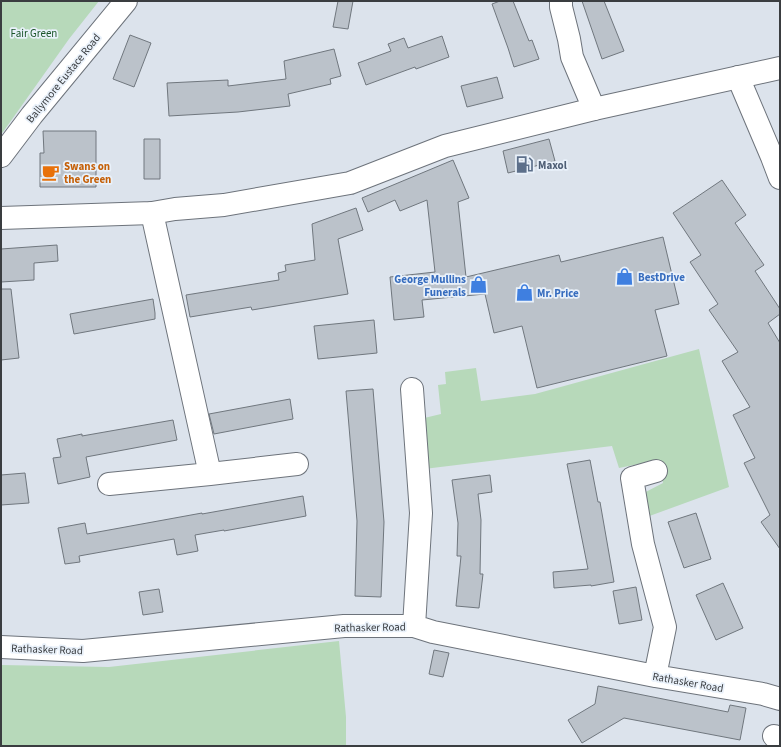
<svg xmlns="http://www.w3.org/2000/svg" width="781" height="747" font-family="'Source Sans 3',sans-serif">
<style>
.green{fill:#b7d9ba}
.building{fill:#bbc2ca;stroke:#70777e}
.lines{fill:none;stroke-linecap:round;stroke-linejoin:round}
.minor-casing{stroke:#6d737b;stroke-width:24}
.major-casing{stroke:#6d737b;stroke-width:24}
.minor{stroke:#fff;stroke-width:22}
.major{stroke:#fff;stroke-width:22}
.labels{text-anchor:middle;stroke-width:3.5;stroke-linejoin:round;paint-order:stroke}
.park-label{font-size:11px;fill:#195427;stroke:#e9f1fa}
.street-label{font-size:11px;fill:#3a3d40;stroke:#e9f1fa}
.service-label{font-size:11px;font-weight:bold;fill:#4e5e75;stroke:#e9f1fa;text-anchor:start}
.food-label{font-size:11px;font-weight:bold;fill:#c56008;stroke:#e9f1fa;text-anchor:start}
.shop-label{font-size:11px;font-weight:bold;fill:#366cbe;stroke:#e9f1fa;text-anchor:start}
</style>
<rect width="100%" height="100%" fill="#dce3ec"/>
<path class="green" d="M1 1H99L69 39 3 132 1 134Z
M699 349 729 487 644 518 638 496 663 483 658 460 619 468 612 446 424 469 420 419 441 414 438 385 446 384 445 372 476 368 481 401 535 394Z
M339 641 346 717V746H1V665L109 667Z"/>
<path class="building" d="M338 1H353L348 29 333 27Z
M500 1H513L529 41 532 40 539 59 514 67 508 48 492 4Z
M582 1H604L624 51 602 59Z
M130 35 151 43 134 87 113 79Z
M442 36 449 57 416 69 415 67 366 85 358 63 391 51 388 44 404 38 408 48Z
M334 49 341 76 330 79 331 84 288 94 290 106 238 112 169 116 167 83 228 80V86L286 79 284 61Z
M497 77 503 98 467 107 461 86Z
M43 131H96V187H40V153H44Z
M144 139H160V179H144Z
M549 139 555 161 508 173 503 151Z
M453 160 469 198 458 202 466 277 559 255 561 262 663 237 679 304 655 310 667 356 537 388 522 326 494 333 485 294 422 300 424 317 394 320 390 277 435 272 427 200 400 211 395 200 368 212 362 198Z
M722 180 746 215 735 223 764 265 755 271 780 309V314L768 323 780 343V549L761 522 770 515 744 463 755 458 733 415 750 407 722 361 738 352 709 310 718 304 690 262 701 255 673 213Z
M356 208 363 230 338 239 348 294 252 310 251 307 190 317 186 295 279 280 278 273 286 271 285 265 315 260 312 224Z
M57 245 58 261 34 263V280L1 282V249Z
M1 289H11L19 358 1 360Z
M153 299 155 313V319L74 334 70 314Z
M374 320 377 353 318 359 314 326Z
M373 389 384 522 381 597 355 596 357 521 346 391Z
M290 399 293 419 214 434 209 414Z
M173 420 177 440 86 457 90 477 58 484 53 458 61 457 57 439 82 434V436Z
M590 460 598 502H600L614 582 591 586V585L554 588 553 572 588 569 567 464Z
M25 473 29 503 1 505V475Z
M490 475 492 492 478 494 481 520 480 574H483L479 608 456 606 461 556H457L458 523 452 480Z
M303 496 306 516 224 531V530L195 535 198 551 177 555 174 539 79 556 80 562 65 564 58 528 85 523 87 534 202 513V514Z
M696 513 711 559 684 568 668 522Z
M723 583 743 628 716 640 696 595Z
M636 587 642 620 619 624 613 591Z
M159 589 163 612 143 615 139 592Z
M434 650 449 653 443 677 429 674Z
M598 686 728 712 730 705 746 708 740 740 624 718 582 743 568 720 595 704Z"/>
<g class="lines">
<defs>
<path id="minor" d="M561 1V7L569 39 572 57 594 109
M738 77 772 157 780 178
M152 213 210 474
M412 389 421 513 414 626
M109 484 210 474 297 464
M1 647 83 651 344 626H414L433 632 655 676 763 694 780 699
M655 676 665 627 643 544 632 478 656 471
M774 736 780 738"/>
<path id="major" d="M1 156 32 115 126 1
M1 218 152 213 175 209 224 205 350 183 445 146 594 109 780 68"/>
</defs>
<use href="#minor" class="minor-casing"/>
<use href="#major" class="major-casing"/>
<use href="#minor" class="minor"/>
<use href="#major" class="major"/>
</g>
<defs>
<symbol id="fuel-bare" viewBox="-9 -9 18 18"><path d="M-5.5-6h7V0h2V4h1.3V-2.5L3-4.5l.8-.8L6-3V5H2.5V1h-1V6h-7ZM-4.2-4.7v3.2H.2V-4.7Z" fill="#5c6f8a" stroke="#e9f1fa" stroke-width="2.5" paint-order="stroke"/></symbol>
<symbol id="cafe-bare" viewBox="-9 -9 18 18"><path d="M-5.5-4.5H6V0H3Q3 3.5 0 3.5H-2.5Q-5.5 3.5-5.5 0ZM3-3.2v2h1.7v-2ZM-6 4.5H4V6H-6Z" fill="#e8710a" stroke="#e9f1fa" stroke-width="2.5" paint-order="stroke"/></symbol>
<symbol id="shop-bare" viewBox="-9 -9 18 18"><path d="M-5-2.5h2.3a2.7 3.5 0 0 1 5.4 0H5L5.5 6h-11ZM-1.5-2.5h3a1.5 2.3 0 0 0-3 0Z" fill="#3f7fe0" stroke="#e9f1fa" stroke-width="2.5" paint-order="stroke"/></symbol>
</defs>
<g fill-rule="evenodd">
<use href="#fuel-bare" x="512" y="152" width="25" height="25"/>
<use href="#cafe-bare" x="38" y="160" width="25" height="25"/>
<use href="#shop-bare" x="612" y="264" width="25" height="25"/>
<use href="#shop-bare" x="466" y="272" width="25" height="25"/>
<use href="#shop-bare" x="512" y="280" width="25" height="25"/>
</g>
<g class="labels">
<g class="park-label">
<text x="34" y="37">Fair Green</text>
</g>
<g class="street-label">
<text transform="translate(63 78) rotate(-51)" y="4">Ballymore Eustace Road</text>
<text transform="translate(370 627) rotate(-1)" y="4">Rathasker Road</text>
<text transform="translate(47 649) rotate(2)" y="4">Rathasker Road</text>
<text transform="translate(688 682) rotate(10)" y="4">Rathasker Road</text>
</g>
<g class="service-label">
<text x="538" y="169">Maxol</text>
</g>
<g class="food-label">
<text x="64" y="170">Swans on<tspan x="64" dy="13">the Green</tspan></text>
</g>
<g class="shop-label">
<text x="638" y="281">BestDrive</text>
<text x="466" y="283" text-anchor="end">George Mullins<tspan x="466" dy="13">Funerals</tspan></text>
<text x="537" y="297">Mr. Price</text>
</g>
</g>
<rect width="781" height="747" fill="none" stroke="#3a3d40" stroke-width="4"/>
</svg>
